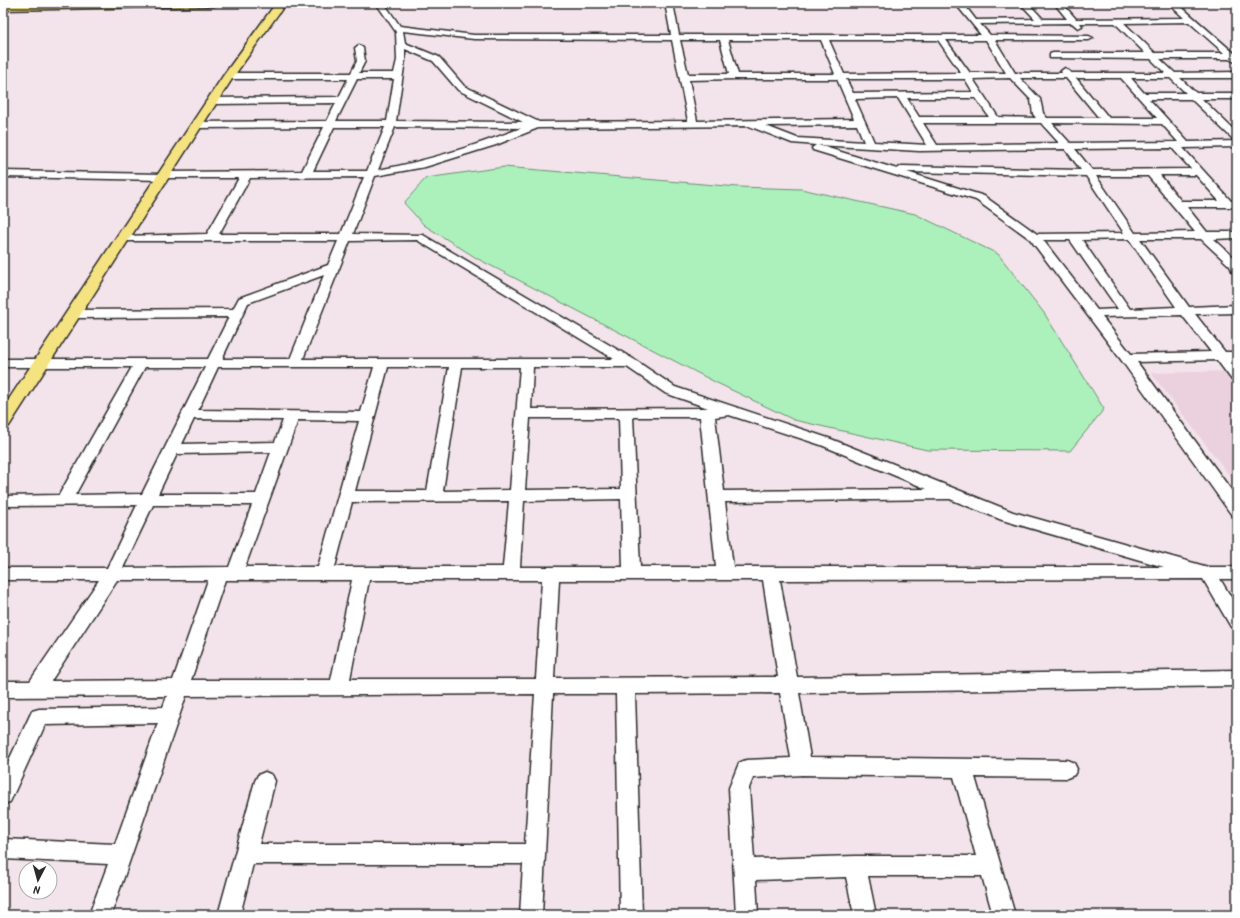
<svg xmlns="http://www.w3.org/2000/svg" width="1240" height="918" font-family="Kalam,sans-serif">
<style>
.built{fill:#ebd0dd}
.green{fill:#acf1bb;stroke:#6c8e73}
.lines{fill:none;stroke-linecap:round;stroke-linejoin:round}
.minor-casing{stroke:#2b2b2b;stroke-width:3}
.major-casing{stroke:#2b2b2b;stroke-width:3}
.minor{fill:#fff;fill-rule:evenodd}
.major{fill:#f5e382;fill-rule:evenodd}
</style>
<rect width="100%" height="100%" fill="#f3e3eb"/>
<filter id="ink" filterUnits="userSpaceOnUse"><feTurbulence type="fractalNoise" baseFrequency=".025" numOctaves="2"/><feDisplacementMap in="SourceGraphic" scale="8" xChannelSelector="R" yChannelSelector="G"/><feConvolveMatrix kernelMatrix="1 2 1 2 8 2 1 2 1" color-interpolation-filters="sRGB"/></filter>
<g filter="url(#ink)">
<path class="built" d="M1237 371V485L1151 373Z"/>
<path class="green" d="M504 167 738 187 801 189 915 214 998 254 1044 313 1104 409 1070 451 927 450 794 420 715 382 478 259 424 225 404 203 426 178Z"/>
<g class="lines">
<defs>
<path id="minor" d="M376 3H384L400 26 474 35H671L665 3H673L679 35H981L955 3H963L976 20 1035 19 1020 3H1028L1043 19H1067L1054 3H1062L1076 19 1184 18 1168 3H1177L1234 53H1237V61L1235 62 1229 59H1160L1175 73 1237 72V78H1180L1196 93H1237V99H1202L1237 133V141L1234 140 1191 99H1149L1188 142 1237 141V147L1183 148 1231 201H1237V207H1187L1207 232H1237V238L1214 239 1237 260V274L1233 273 1230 266 1201 239H1140L1189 307 1237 305V313L1195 314 1225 352H1237V360H1231L1237 368V381L1232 380 1217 360 1137 362 1237 498V516L1231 514 1122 361 1030 239 976 200 813 150 812 148 816 145 792 143 749 126 538 128 496 145 425 167 375 176 353 234 423 235 635 360 675 387 831 439 1013 512 1208 567H1237V579H1220L1237 607V629L1231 627 1203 579 780 580 797 677 1237 670V686L799 693 810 757 1067 760 1074 763 1077 769 1074 775 1067 778 975 777 1015 915H993L982 876H868L876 915H854L846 877 756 880 758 915H736L729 788 739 763 746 760 791 758 780 693 635 694 642 915H620L616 694H553L542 915H520L523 864H253L240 915H218L255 781 258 775 265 772 272 775 275 781 259 844H525L535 694 186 696 111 915H89L108 864 3 859V839L115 844 158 723 45 725 10 802 3 804V773L32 711 39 709 163 707 167 696 3 697V681H30L99 580H3V568H107L137 505 3 506V496L59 495 132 367H3V359H208L229 317 75 318 69 314 75 310 233 309 239 298 328 265 338 241H124L118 238 120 236 207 234 239 178H168L164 180 3 177V171L161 174 165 172 302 171 324 127 197 128 192 125 197 122 327 121 336 103 213 104 208 101 213 98 339 97 348 79H229L225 76 229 73H351L357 61 355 48 359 45 363 48 365 61 359 73H394L397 60 396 32ZM1189 22 1224 53H1155L1124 23ZM1072 23 1078 28 1082 26 1080 23H1115L1145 53H1053L1050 54V58L1151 59 1165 73H1071L1065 68 1061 71 1062 73H1015L995 40H1089L1093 38 1089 36 990 35 980 24ZM403 31 474 39 672 40 688 121 539 122 464 86 439 57 405 43ZM680 40H720L729 74H688ZM728 40H821L835 74H738ZM829 40H938L961 73 844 74ZM946 40H986L1006 73H970ZM405 49 433 61 458 90 523 122 396 121 405 60ZM1010 78 1031 100 1033 114 1036 118 998 117 973 79ZM1020 78H1066L1099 118H1047L1043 113 1040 99ZM1076 78H1121L1157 118H1109ZM1131 78H1170L1186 93H1144ZM357 79H394L387 121H336ZM735 79H837L854 119 697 121 689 80ZM846 79H965L973 92 853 93ZM898 98 927 145 874 142 855 99ZM907 98H976L989 117H919ZM923 123H1041L1059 143 937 145ZM1052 123 1162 124 1178 142 1070 143ZM857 125 864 142 797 138 766 126ZM334 127H385L367 171H313ZM395 127 521 128C475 146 427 161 378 170ZM818 145 919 151 1065 149 1081 170 902 166 897 169ZM1172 148 1191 169 1092 170 1075 149ZM907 172 1086 176 1124 233 1037 234 984 196ZM1160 175H1196L1219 201H1181ZM1096 176H1148L1195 232 1135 233ZM364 177 341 234H219L250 178ZM1129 239 1176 307 1130 309 1082 240ZM417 240 614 359H303L350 241ZM1043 240H1070L1118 309 1097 310ZM324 275 290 359H222L248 303ZM1182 315 1211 352 1131 354 1102 317ZM145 367H205L142 494 75 495ZM218 367H374L361 412 198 410ZM388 367H449L427 491H355ZM462 367H520L510 490 443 491ZM533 367H627L665 393 708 408 531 409ZM729 415 821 445 927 489 724 491 715 417ZM633 417H700L716 567H640ZM530 418H619L621 489 525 490ZM194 419 283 420 275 442 182 444ZM298 420 359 421 318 567H245ZM271 452 256 494H158L177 454ZM621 499 623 567H520L524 501ZM947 499H950L1002 520 1164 567H733L725 502ZM509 501 503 567H335L352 502ZM153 505H252L229 567 123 568ZM117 580H208L173 680 51 681ZM225 580H352L331 680H191ZM369 580H542L536 679H350ZM559 580H763L778 677 554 678ZM802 775 954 777 976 856H855L754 859 749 788 753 778Z"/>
<path id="major" d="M59 3H219L214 6 3 10V4Z
M276 3H286L234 76 9 426 3 428V408L223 76Z"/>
</defs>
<use href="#minor" class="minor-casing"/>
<use href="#major" class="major-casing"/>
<use href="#minor" class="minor"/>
<use href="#major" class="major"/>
</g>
</g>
<rect width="1240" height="918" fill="none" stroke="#fff" stroke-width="16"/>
<rect x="8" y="8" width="1224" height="902" fill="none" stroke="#2b2b2b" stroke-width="1.5" filter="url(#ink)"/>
<g transform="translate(38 880) rotate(186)"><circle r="19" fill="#ffffff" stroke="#aaaaaa"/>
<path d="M0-3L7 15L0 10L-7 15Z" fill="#2b2b2b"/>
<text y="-6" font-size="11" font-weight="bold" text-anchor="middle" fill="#2b2b2b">N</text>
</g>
</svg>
